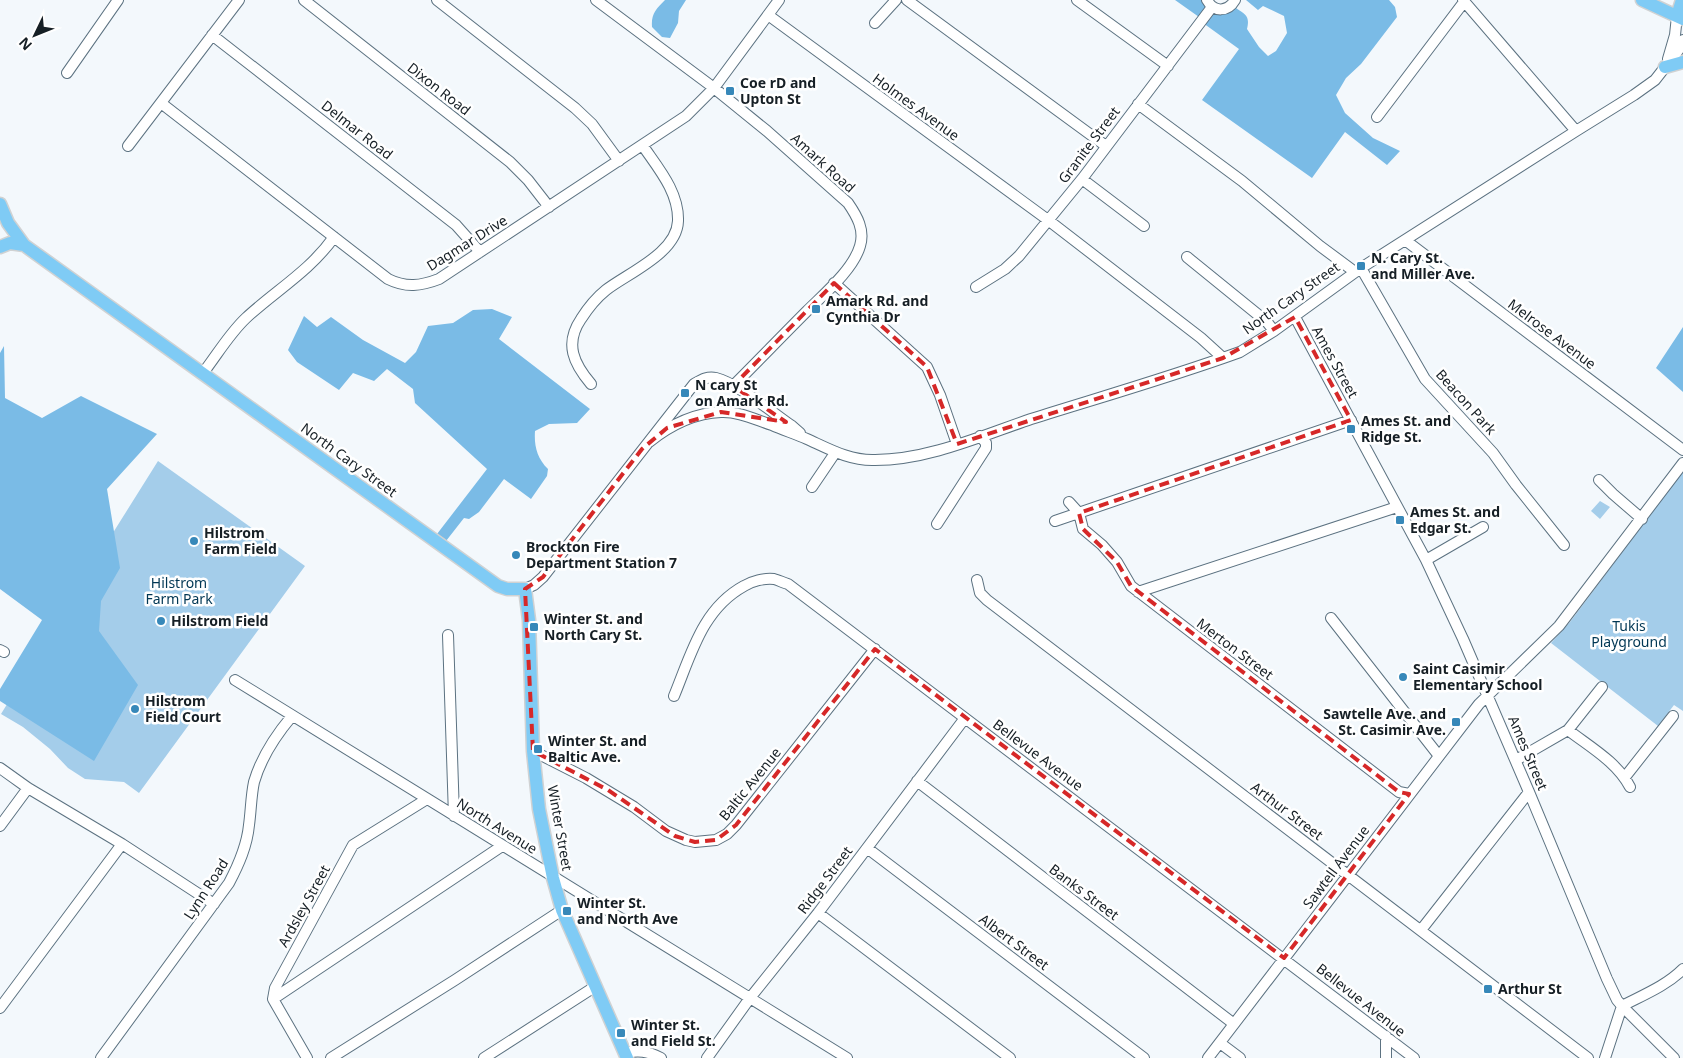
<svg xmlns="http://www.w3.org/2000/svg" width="1683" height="1058" font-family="'Noto Sans',sans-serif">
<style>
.green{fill:#a4cdea}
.forest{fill:#7abbe6}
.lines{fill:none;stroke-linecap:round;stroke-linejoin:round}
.minor-casing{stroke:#5c7281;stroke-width:12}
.major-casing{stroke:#d0d2d3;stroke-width:15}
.minor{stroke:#fff;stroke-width:10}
.major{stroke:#7fcbf5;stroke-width:12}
.marked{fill:none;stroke:#d62828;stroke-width:4;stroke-dasharray:10 6;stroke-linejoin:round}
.poi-dot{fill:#3788b9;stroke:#fff;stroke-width:2}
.labels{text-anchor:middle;stroke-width:5;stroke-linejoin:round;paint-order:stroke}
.poi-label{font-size:14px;font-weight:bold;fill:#161f25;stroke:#fff;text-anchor:start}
.street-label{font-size:14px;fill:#161f25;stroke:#fff}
.park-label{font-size:14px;fill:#003754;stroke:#fff}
</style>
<rect width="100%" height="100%" fill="#f3f8fc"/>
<path class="green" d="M158 461 305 566 139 793 124 782 85 779 68 768 50 749 23 727 1 714 89 571Z
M1683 471V711L1674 705 1658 726 1551 643 1570 622Z
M1600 501 1610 507 1600 519 1591 511Z"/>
<path class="forest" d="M665 0H686L679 11 678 23 670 38 662 37 652 27C651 14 656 9 665 0Z
M1175 0H1205L1207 5 1199 17Z
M1246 0H1389L1395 7 1397 17 1361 64 1346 78 1336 95 1345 113 1373 138 1400 151 1387 165 1345 132 1312 178 1202 100 1239 49 1203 23 1212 13 1236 8C1246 15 1250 16 1247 29L1259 47 1268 56 1276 51 1287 33 1284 16 1263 6 1258 10Z
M492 309 512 317 499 339 590 409 577 423 549 424 535 431C534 446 537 458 548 469L547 476 531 499 504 479 479 512 469 519 464 518 446 541 437 534 487 469 415 403 413 389 387 369 374 381 353 373 339 390 297 362 288 350 304 316 317 327 331 317 363 340 405 363 416 352 428 326 453 323 473 310Z
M1683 327V392L1656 368Z
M4 346 5 398 42 418 81 396 157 434 107 489 120 568 101 601 99 631 138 685 94 761 0 701V689L42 620 0 589V353Z"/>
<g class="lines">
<defs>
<path id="minor" d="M304 0 510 162 528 180 549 207
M437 0 575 108 592 124 619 161
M596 0 714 88 767 131 848 203C857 216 865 230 860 246 853 270 824 294 807 311 782 336 758 361 733 386
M907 0 1106 146
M1077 0 1168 66
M1207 0C1214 13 1228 12 1235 0
M1463 0 1576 131
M768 15 1048 220 1201 338 1223 358
M875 23 896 0
M212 35 456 225 480 252
M1668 59 1675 35 1677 16
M67 73 118 0
M161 103 388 279C406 288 421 286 439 279L686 116 714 88 779 0
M1138 104 1242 181 1320 246 1355 272
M1377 117 1464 2
M128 146 239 0
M1082 179 1144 226
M1405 240 1683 450
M1187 257 1267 322 1274 331
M1361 268 1425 379 1493 453 1516 485 1564 545
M834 283 927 367 940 395 957 444
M976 287 1005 269 1019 256 1082 179 1212 7
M1295 317 1426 560 1463 639 1529 792 1607 979 1617 1000 1622 1006 1674 1058
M203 373C217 355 229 334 246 318 275 291 310 271 334 237
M591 384C574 364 564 344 581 319 588 308 596 298 606 290 628 273 677 253 678 221 679 192 658 168 643 146
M649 442C669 426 694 413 721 412 738 411 756 420 772 425 783 430 796 434 807 439 829 449 850 461 875 460 928 460 981 436 1031 419 1101 397 1171 377 1240 352L1274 331 1361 268 1576 131 1634 95 1655 80 1680 48 1683 40
M1599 480 1613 494 1642 519
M812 487 835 453
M1069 502 1079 513 1083 529 1102 545 1117 562 1131 586 1399 792 1409 794
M1055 521 1351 420
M937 524 986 448V443L980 436
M1426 560 1483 527
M977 580 980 593 987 600 1588 1058
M525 589 534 585 543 577 694 384C701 380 707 376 716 378 737 383 773 413 792 426L800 433
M1138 592 1397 507
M1331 618 1439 756
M448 635 454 816
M0 650 4 652
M235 680 847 1058
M674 696C691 655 702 609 744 586 752 581 764 578 774 579 778 580 784 583 788 584L1414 1058
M1568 730C1590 747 1617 762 1630 787
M533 751 586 778 634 807 666 831 686 840 695 842 716 840 727 834 736 825 875 649
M1516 760 1568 730 1602 687
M0 768 28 788 122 844 214 904
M1625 777 1673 716
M917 781 1234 1024
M0 826 28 788
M867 848 1144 1058
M818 913 1010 1058
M1421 930 1529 792
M273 999 502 846
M0 1008 122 844
M1386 1036V1058
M1220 1043 1240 1058
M624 1053C639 1050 647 1051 661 1058
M101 1058 229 883C239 864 247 846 249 825 251 811 251 796 254 782 261 758 276 735 292 716
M307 1058 273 999 275 988 353 845 427 799
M331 1058 455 980 562 910
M484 1058 596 986
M707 1058 750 998 818 913 965 718
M1208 1058 1479 704 1559 626 1683 463
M1605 1058 1622 1006C1643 995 1666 986 1683 969"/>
<path id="major" d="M1642 0 1683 19
M1677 16 1682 0
M1665 67 1683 62
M0 204 8 223 24 245
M0 247 10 243 24 245 498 586 507 589H525L529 620 533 751 539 809 553 878 562 910 627 1058"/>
</defs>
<use href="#minor" class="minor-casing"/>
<use href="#major" class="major-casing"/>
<use href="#minor" class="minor"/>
<use href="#major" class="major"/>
</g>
<path class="marked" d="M834 283 927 367 957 444 1223 358 1295 317 1351 420 1079 513 1083 529 1117 562 1131 586 1399 792 1409 794 1284 958 875 649 736 825 716 840 695 842 675 836 608 790 533 751 525 589 543 577 642 449 667 428 721 412 786 422 733 386Z"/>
<g class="poi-dot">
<rect x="725" y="86" width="10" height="10" rx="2.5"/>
<rect x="1356" y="261" width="10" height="10" rx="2.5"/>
<rect x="811" y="304" width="10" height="10" rx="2.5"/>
<rect x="680" y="388" width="10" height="10" rx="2.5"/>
<rect x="1346" y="424" width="10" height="10" rx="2.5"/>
<rect x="1395" y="515" width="10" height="10" rx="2.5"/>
<circle cx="194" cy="541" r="5"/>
<circle cx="516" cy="555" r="5"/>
<circle cx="161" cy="621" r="5"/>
<rect x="529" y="622" width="10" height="10" rx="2.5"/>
<circle cx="1403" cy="677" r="5"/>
<circle cx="135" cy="709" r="5"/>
<rect x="1451" y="717" width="10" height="10" rx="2.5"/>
<rect x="533" y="744" width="10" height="10" rx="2.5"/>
<rect x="562" y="906" width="10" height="10" rx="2.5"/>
<rect x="1483" y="984" width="10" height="10" rx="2.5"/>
<rect x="616" y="1028" width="10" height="10" rx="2.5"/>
</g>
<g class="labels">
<g class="poi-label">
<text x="740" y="88">Coe rD and<tspan x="740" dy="16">Upton St</tspan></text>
<text x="1371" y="263">N. Cary St.<tspan x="1371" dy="16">and Miller Ave.</tspan></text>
<text x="826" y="306">Amark Rd. and<tspan x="826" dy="16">Cynthia Dr</tspan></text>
<text x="695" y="390">N cary St<tspan x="695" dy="16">on Amark Rd.</tspan></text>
<text x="1361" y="426">Ames St. and<tspan x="1361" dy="16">Ridge St.</tspan></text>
<text x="1410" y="517">Ames St. and<tspan x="1410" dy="16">Edgar St.</tspan></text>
<text x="204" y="538">Hilstrom<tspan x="204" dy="16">Farm Field</tspan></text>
<text x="526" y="552">Brockton Fire<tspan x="526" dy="16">Department Station 7</tspan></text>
<text x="544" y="624">Winter St. and<tspan x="544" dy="16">North Cary St.</tspan></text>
<text x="171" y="626">Hilstrom Field</text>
<text x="1413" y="674">Saint Casimir<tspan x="1413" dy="16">Elementary School</tspan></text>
<text x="145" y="706">Hilstrom<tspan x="145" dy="16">Field Court</tspan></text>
<text x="1446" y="719" text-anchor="end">Sawtelle Ave. and<tspan x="1446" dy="16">St. Casimir Ave.</tspan></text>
<text x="548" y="746">Winter St. and<tspan x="548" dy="16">Baltic Ave.</tspan></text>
<text x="577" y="908">Winter St.<tspan x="577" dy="16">and North Ave</tspan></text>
<text x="1498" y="994">Arthur St</text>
<text x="631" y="1030">Winter St.<tspan x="631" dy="16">and Field St.</tspan></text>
</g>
<g class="street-label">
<text transform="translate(439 89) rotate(38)" y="5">Dixon Road</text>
<text transform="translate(916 107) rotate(36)" y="5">Holmes Avenue</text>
<text transform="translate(357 130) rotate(38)" y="5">Delmar Road</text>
<text transform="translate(1089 145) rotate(-53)" y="5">Granite Street</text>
<text transform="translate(823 163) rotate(42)" y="5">Amark Road</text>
<text transform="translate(467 243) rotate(-32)" y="5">Dagmar Drive</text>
<text transform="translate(1291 298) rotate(-35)" y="5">North Cary Street</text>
<text transform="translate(1552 334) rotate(37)" y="5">Melrose Avenue</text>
<text transform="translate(1335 362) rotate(61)" y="5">Ames Street</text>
<text transform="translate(1466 402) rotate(48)" y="5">Beacon Park</text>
<text transform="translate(349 460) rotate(36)" y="5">North Cary Street</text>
<text transform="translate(1235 649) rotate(37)" y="5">Merton Street</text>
<text transform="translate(1528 753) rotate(67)" y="5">Ames Street</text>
<text transform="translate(1038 755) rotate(37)" y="5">Bellevue Avenue</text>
<text transform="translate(750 784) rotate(-51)" y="5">Baltic Avenue</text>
<text transform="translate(1287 811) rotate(37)" y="5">Arthur Street</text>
<text transform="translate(497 826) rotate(32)" y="5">North Avenue</text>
<text transform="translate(560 828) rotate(80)" y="5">Winter Street</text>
<text transform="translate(1336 867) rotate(-53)" y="5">Sawtell Avenue</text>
<text transform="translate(825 880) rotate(-53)" y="5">Ridge Street</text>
<text transform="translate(206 889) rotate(-57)" y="5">Lynn Road</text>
<text transform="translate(1084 892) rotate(37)" y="5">Banks Street</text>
<text transform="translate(304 906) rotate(-61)" y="5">Ardsley Street</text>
<text transform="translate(1014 942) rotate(37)" y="5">Albert Street</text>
<text transform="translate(1361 1000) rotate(38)" y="5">Bellevue Avenue</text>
</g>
<g class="park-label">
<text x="179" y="588">Hilstrom<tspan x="179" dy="16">Farm Park</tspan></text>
<text x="1629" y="631">Tukis<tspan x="1629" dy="16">Playground</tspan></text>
</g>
</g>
<g transform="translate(35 35) rotate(227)" stroke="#ffffff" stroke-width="4" paint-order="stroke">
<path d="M0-4L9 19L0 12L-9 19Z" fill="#161f25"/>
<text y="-8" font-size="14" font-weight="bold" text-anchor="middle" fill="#161f25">N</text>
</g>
</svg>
